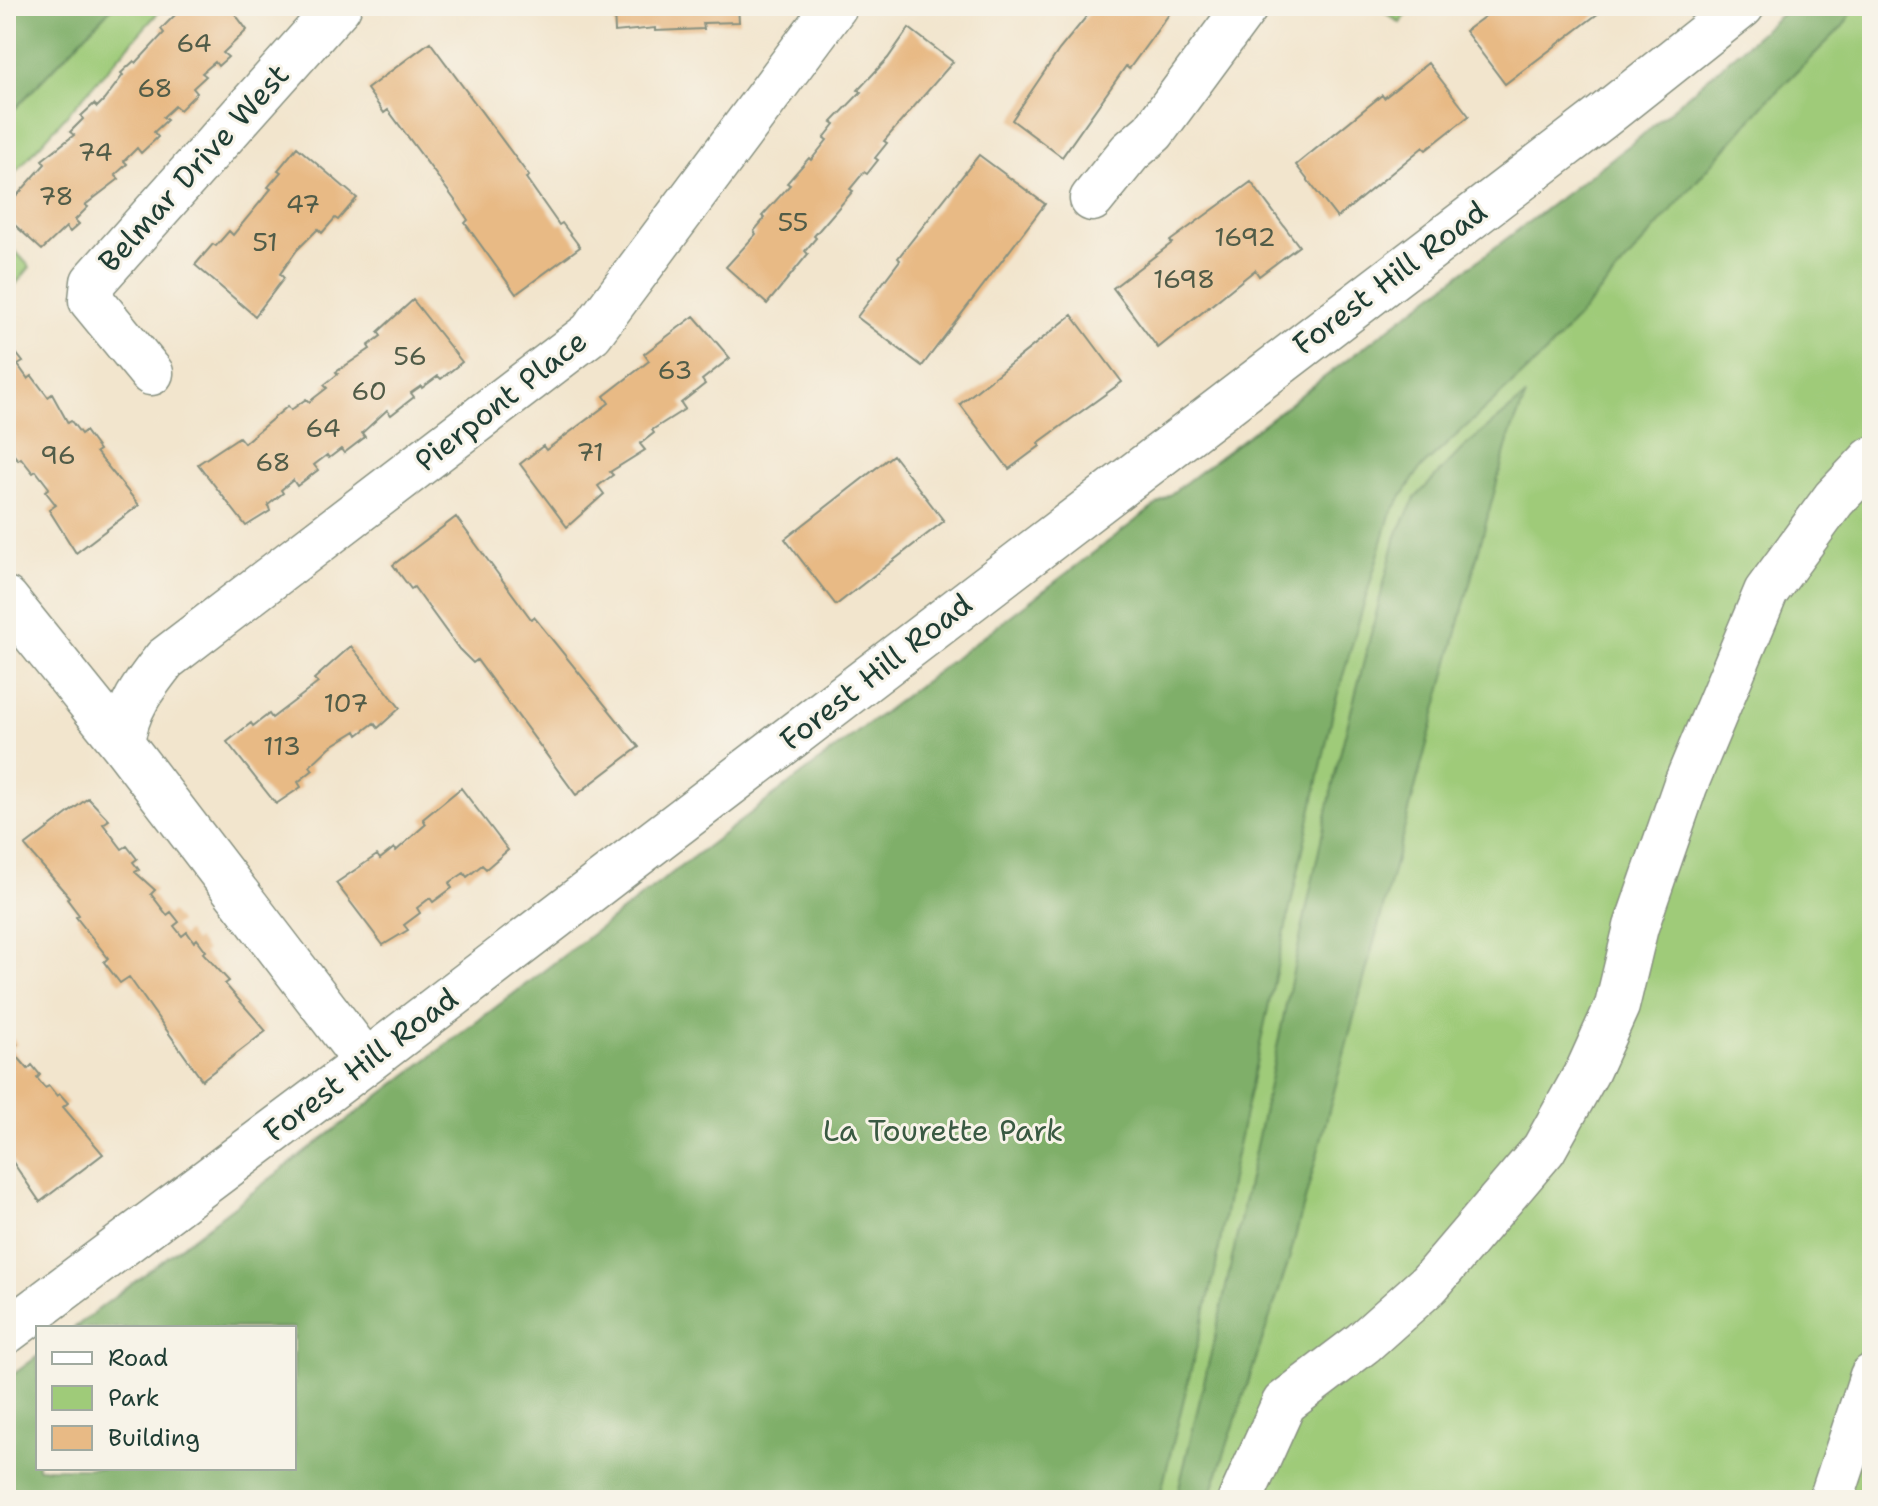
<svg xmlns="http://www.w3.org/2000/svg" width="1878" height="1506" font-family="'Shantell Sans',sans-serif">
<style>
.green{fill:#9fcb79;stroke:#5f8456;stroke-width:2}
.forest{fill:#7faf69;stroke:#4f764e;stroke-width:2}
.building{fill:#e8ba85}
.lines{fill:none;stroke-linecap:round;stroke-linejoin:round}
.minor-casing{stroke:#889180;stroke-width:47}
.minor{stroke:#fff;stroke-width:44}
.labels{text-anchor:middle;stroke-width:6;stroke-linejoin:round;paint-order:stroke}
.number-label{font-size:26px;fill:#515c48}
.street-label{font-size:30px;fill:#1f3d34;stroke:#f7f3e8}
.park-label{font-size:30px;fill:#395942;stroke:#f7f3e8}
</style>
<rect width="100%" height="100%" fill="#f7f3e8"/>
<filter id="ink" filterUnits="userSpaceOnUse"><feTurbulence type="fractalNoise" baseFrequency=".0125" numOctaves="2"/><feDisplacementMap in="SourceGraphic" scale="16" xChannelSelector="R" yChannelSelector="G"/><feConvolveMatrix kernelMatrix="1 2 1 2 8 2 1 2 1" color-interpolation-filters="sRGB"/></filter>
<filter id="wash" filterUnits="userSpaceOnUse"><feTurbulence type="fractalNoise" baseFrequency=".006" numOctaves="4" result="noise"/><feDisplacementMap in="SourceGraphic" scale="32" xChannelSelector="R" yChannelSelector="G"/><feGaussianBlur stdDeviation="1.8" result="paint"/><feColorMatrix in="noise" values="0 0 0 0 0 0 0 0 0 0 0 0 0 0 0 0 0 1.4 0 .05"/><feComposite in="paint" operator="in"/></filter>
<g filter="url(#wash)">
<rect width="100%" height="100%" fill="#f2e5cd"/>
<path class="green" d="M113 6H164L6 183V118Z
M1377 6H1413L1400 23Z
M1791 6H1872V1500H6V1380L38 1356V1468H294V1328H74L1639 138Z
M6 241 30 267 6 296Z"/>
<path class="forest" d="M6 6H113L6 118Z
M1791 6H1856L1843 26 1768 100 1547 352 1420 469 1390 515 1335 703 1233 1168 1215 1272 1159 1500H6V1380L38 1356V1468H294V1328H74L1639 138Z
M1526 396 1509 437 1289 1260 1209 1500H1176L1220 1315 1336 770 1396 536 1415 498 1463 448Z"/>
<g id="blocks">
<path class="building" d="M191 6H229L247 30 223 53 228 57 218 66 215 62 202 73 206 76 193 88 197 93 180 110 175 106 163 117 167 120 154 132 158 137 141 153 137 148 124 161 127 164 115 175 119 179 85 205 88 207 75 220 79 224 70 232 66 227 42 250 6 217V208L45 164 42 160 74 135 70 132 83 119 81 116 94 104 97 107 104 100 123 75 121 73 134 61 136 63 164 33 161 29 181 9 184 12Z
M526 6H573V11L526 13Z
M595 6H738L739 22 703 23 704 29 655 31V28L615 32 614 10H596Z
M1095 6H1175L1129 69 1126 66 1062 157 1012 120 1059 50Z
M1499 6H1608L1505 84 1465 31Z
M909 28 953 62 884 141 887 143 875 158 878 160 867 174 864 172 850 189 853 191 814 236 816 238 805 251 808 254 767 304 726 267 756 234 754 231 765 218 762 216 790 185 787 183 809 158 811 160 827 140 824 138 835 124 832 122 861 92 858 90 888 58Z
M430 42 529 176 526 178 559 225 562 223 580 247 516 294 465 223 468 220 457 203 388 110 384 113 367 89Z
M1428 63 1469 116 1426 150 1423 147 1337 218 1296 165 1382 95 1384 98Z
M297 147 357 198 338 220 335 218 322 233 318 229 297 250 280 274 284 278 255 316 195 265 213 244 216 246 229 231 233 235 271 189 268 187 281 172 278 170Z
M979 155 1045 204 922 366 857 317 900 260 898 258Z
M1251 182 1299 246 1259 276 1255 270 1158 348 1113 288 1172 243 1170 241Z
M413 300 462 362 441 379 438 376 422 388 421 386 411 393 414 397 391 415 387 410 362 433 365 437 344 453 341 449 329 458 327 455 314 465 318 470 297 486 293 480 281 490 283 493 268 505 270 511 246 526 198 464 239 437 244 443 288 406 291 410 306 399 309 402 327 388 324 385 338 374 336 372 370 349 368 346 381 336 378 332Z
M1072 315 1122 382 1038 443 1040 446 1009 469 960 404Z
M694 316 730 358 702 380 705 384 681 403 685 409 652 430 654 433 640 444 645 450 610 472 613 475 598 486 604 494 567 527 520 464 543 446 546 450 609 403 604 396 649 361 644 354Z
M9 344 23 362 18 365 28 379 32 376 48 397 52 394 68 423 71 421 81 434 85 431 99 450 96 452 139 505 76 553 49 510 56 505 45 491 49 488 36 471 33 473 21 458 18 460 7 446 6 347Z
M893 455 944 521 836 605 785 539Z
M456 517 531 619 534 617 639 747 576 795 477 660 473 663 459 649 414 587 411 589 393 565Z
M351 646 400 708 378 728 374 723 358 735 356 731 330 747 310 766 313 770 298 782 301 787 276 804 227 742 251 723 253 726 269 714 272 718 318 683 314 679Z
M461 788 508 850 486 869 482 865 467 877 464 873 449 883 452 888 433 902 430 898 417 908 420 913 404 925 408 930 383 945 336 883 377 855 380 859 394 848 396 851 426 824 423 819Z
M88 798 109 820 103 824 122 849 127 846 137 859 133 862 139 870 135 872 155 890 151 894 167 915 171 912 179 922 174 926 182 936 187 932 194 942 197 939 206 951 203 953 229 981 225 984 266 1031 202 1080 129 977 120 983 104 962 108 958 76 917 79 915 67 899 69 897 25 846Z
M9 1034 17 1044 11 1049 28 1069 32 1065 40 1075 37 1078 45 1088 49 1086 57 1096 60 1094 68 1103 63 1107 103 1154 40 1202 6 1152Z"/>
</g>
</g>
<g filter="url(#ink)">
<use href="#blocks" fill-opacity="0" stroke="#889180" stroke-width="2"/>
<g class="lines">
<defs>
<path id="minor" d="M1092 199 1130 152 1153 132 1246 6
M151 373 91 300 93 282 339 6
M6 599 122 743 366 1062
M122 743C127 708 143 687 165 659L591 333 835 6
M6 1332 366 1062 1601 118 1742 6
M1240 1500 1284 1403 1363 1343 1429 1284 1544 1149 1588 1070 1617 1006 1636 927 1685 786 1766 592 1834 499 1872 459
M1831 1500 1872 1376"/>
</defs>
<use href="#minor" class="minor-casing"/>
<use href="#minor" class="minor"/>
</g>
</g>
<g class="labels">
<g class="number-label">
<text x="194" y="52">64</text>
<text x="155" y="97">68</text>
<text x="95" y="161">74</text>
<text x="56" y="205">78</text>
<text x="303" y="213">47</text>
<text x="793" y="231">55</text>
<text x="1245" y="246">1692</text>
<text x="265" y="251">51</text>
<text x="1184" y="288">1698</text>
<text x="410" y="365">56</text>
<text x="675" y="379">63</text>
<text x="369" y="400">60</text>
<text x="323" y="437">64</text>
<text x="590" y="461">71</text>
<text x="58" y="464">96</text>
<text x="273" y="471">68</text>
<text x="346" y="712">107</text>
<text x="282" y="755">113</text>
</g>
<g class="street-label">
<text transform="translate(194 168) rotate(-48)" y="10">Belmar Drive West</text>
<text transform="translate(1390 278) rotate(-37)" y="10">Forest Hill Road</text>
<text transform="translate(501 401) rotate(-38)" y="10">Pierpont Place</text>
<text transform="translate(876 672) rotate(-38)" y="10">Forest Hill Road</text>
<text transform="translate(361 1065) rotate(-37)" y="10">Forest Hill Road</text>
</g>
<g class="park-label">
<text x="943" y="1141">La Tourette Park</text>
</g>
</g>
<rect width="1878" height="1506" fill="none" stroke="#f7f3e8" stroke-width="32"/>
<rect x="36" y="1326" width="260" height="144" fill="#f7f3e8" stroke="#a1aaa0" stroke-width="2"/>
<rect x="52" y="1352" width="40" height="12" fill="#ffffff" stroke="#a1aaa0" stroke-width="2"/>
<text x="108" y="1366" font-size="24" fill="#1f3d34">Road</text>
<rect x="52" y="1386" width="40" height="24" fill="#9fcb79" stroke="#a1aaa0" stroke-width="2"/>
<text x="108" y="1406" font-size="24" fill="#1f3d34">Park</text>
<rect x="52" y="1426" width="40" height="24" fill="#e8ba85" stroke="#a1aaa0" stroke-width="2"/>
<text x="108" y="1446" font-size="24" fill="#1f3d34">Building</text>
</svg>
